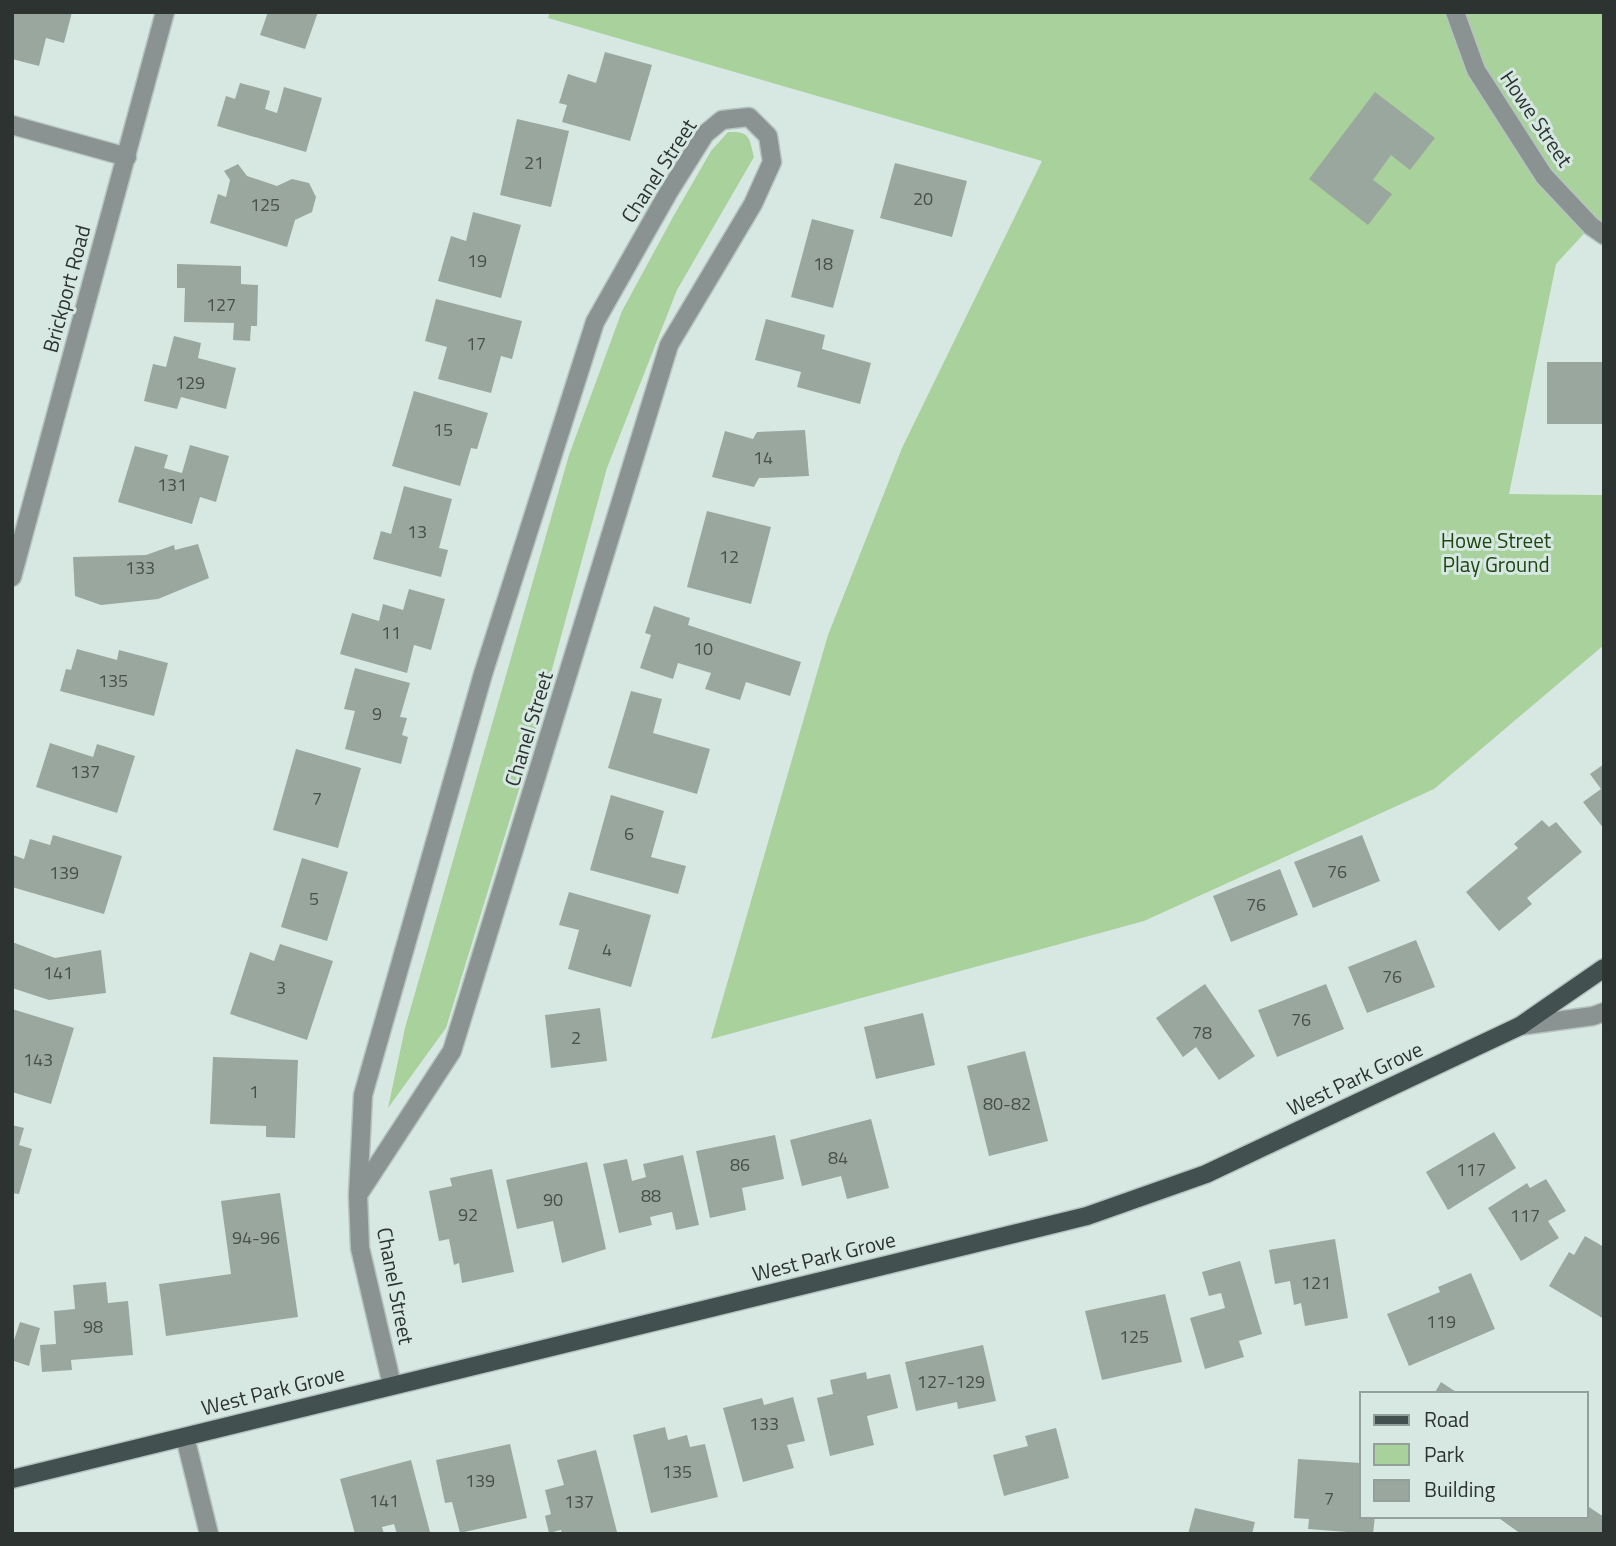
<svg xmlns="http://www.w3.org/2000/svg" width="1616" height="1546" font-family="'Titillium Web',sans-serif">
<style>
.green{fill:#a8d19c}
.building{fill:#9aa79f}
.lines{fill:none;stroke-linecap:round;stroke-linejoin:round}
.minor-casing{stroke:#b5c4bf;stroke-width:21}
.major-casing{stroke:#b5c4bf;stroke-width:21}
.minor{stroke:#8a9292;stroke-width:18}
.major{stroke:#435050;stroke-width:18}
.labels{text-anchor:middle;stroke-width:6;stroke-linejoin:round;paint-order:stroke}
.number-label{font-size:18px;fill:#48504c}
.street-label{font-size:21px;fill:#2c3331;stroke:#d7e8e3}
.park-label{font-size:21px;fill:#1f4612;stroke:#d7e8e3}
</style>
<rect width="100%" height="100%" fill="#d7e8e3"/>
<path class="green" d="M550 12H1604V235L1591 226 1556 264 1509 494 1604 495V645L1434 789 1144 921 711 1039 828 635 902 448 1042 161 548 18Z
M728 132C750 131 749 137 754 157L677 290 607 468 521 783 446 1028 388 1108 405 1028 569 455 622 311 673 217 711 151Z"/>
<path class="building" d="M12 12H72L64 43 46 38 39 66 12 59Z
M268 12H318L305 49 260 35Z
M605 52 652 65 630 141 562 122 567 105 559 103 568 74 596 83Z
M240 83 270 91 265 109 277 113 284 87 322 98 306 152 217 126 226 96 235 99Z
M1375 92 1435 138 1410 170 1391 155 1373 180 1392 194 1368 225 1309 179Z
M517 119 569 131 551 207 500 195Z
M895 163 967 181 952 237 880 218Z
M238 164 247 176 277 186 292 179 309 183 316 197 312 212 295 220 287 247 210 223 218 194 226 197 230 180 224 171Z
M473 212 521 225 501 298 438 281 451 236 466 241Z
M812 219 854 230 833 308 791 297Z
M177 264 241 266V284L258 285 257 326H251L250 341 233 340 234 323 184 322 185 288H177Z
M436 299 522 321 512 359 501 356 491 393 438 379 447 347 425 341Z
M766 319 825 335 822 349 871 363 860 404 797 387 801 372 755 360Z
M174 336 201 343 198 358 236 368 226 409 181 397 177 409 144 401 153 364 166 367Z
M1547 362H1604V424H1547Z
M414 391 488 413 477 449 471 448 460 486 392 466Z
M805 430 809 476 759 478 754 487 712 477 725 431 753 439 757 432Z
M190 445 229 456 216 502 200 497 192 524 118 502 135 446 168 455 164 468 182 473Z
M404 486 452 499 439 548 448 550 441 577 373 559 381 531 391 534Z
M707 511 771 527 751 604 687 587Z
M198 544 209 578 158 599 101 605 75 596 73 557 146 555 174 545 175 550Z
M409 589 445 599 431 650 414 645 407 673 340 654 352 613 379 621 383 604 403 610Z
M654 606 690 618 688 625 801 662 790 696 746 682 740 700 705 689 711 673 678 663 673 679 640 668 651 635 645 633Z
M77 649 117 660 119 650 168 663 154 716 60 691 66 669 71 670Z
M355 668 410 683 400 717 407 718 402 735 408 737 401 764 345 749 355 711 344 709Z
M631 691 662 699 653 733 710 749 697 794 608 768Z
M50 743 93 757 97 744 135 756 117 813 36 787Z
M296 749 361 768 338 848 273 830Z
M1604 764V829L1583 802 1601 789 1590 774Z
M611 795 664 811 651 857 686 866 678 894 590 870Z
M1542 820 1549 827 1556 822 1582 852 1527 898 1532 904 1499 931 1466 892 1518 848 1514 844Z
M53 835 122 856 104 914 12 887 13 855 24 859 30 839 50 845Z
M1362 835 1380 881 1313 908 1294 862Z
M302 858 348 872 327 941 281 927Z
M1280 869 1298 915 1231 942 1213 896Z
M569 892 651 915 631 987 568 969 579 930 559 925Z
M1416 940 1435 987 1367 1013 1348 967Z
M12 942 55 958 101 950 106 993 49 1000 12 988Z
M280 944 333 961 307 1040 230 1014 250 952 274 961Z
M1205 984 1255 1056 1219 1080 1196 1047 1183 1057 1156 1018Z
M1326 984 1344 1029 1277 1057 1258 1010Z
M600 1008 607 1061 551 1068 545 1015Z
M12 1009 74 1028 51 1104 12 1092Z
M923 1013 935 1065 876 1079 864 1027Z
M1025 1051 1048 1141 989 1156 967 1066Z
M213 1057 298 1060 295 1138 266 1137V1126L210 1124Z
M871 1119 889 1188 847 1199 841 1176 802 1186 790 1140Z
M12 1125 24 1128 19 1145 32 1149 19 1194 12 1193Z
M1494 1132 1516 1168 1448 1210 1426 1172Z
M775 1135 784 1179 742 1188 746 1210 710 1218 696 1151Z
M683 1155 699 1225 676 1230 672 1212 650 1217 652 1225 619 1233 603 1164 627 1159 632 1181 646 1177 643 1164Z
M587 1162 606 1249 562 1263 553 1221 517 1229 506 1180Z
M492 1169 514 1272 462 1283 459 1263 454 1265 449 1239 439 1241 429 1191 452 1186 450 1178Z
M1546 1179 1566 1211 1548 1221 1559 1238 1521 1261 1488 1208 1527 1183 1530 1188Z
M280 1193 298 1317 166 1336 159 1284 231 1274 221 1201Z
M1585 1236 1604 1247V1319L1549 1286 1569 1252 1574 1255Z
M1335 1239 1348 1318 1305 1326 1301 1303 1294 1305 1290 1281 1275 1284 1269 1250Z
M1240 1261 1262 1334 1239 1341 1244 1357 1205 1369 1190 1318 1225 1308 1221 1293 1209 1296 1202 1272Z
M1471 1273 1495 1329 1409 1366 1387 1314 1440 1292 1438 1287Z
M106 1282 108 1303 128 1301 133 1355 71 1360 72 1370 42 1372 40 1345 56 1344 54 1311 75 1309 73 1285Z
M1165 1294 1182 1362 1102 1380 1085 1311Z
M20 1322 40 1328 29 1366 14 1361 12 1366V1340H14Z
M983 1345 996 1401 958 1409 957 1402 916 1411 905 1362Z
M866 1372 867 1379 890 1374 898 1408 867 1416 874 1445 830 1456 817 1398 833 1394 830 1380Z
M1441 1382 1459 1394H1434Z
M793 1397 805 1441 787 1445 794 1468 743 1482 723 1408 762 1398 764 1405Z
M665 1427 668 1440 687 1435 690 1447 705 1444 718 1497 651 1513 633 1435Z
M1056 1428 1069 1478 1004 1496 993 1455 1028 1446 1025 1436Z
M510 1444 527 1518 460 1533 452 1502 445 1503 436 1460Z
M596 1450 617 1532 562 1534 561 1530 549 1533 545 1516 551 1514 545 1490 564 1485 557 1460Z
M1298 1459 1361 1463 1362 1516H1375L1373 1534 1308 1529 1309 1519 1294 1518Z
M411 1460 430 1532 397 1534 394 1524 382 1527 384 1534H355L340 1479Z
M1586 1505 1604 1517V1534H1521L1496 1516H1586Z
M1195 1508 1255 1522 1252 1534H1188Z"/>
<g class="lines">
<defs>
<path id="minor" d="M1455 12 1476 70 1544 176 1591 226 1604 235
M12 125 127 157
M12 577 165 12
M1520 1026 1593 1016 1604 1012
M358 1195 452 1051 669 345 753 204 772 162 768 136 749 117 722 120 705 134 668 193 595 322 483 674 363 1095 358 1195 360 1248 392 1385
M185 1437 209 1534"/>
<path id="major" d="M12 1479 1087 1216 1206 1174 1520 1026 1604 968"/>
</defs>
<use href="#minor" class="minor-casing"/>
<use href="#major" class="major-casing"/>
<use href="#minor" class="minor"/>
<use href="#major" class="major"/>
</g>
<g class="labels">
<g class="number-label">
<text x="534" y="169">21</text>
<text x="923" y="205">20</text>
<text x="265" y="211">125</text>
<text x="477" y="267">19</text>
<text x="823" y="270">18</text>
<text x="221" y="311">127</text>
<text x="476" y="350">17</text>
<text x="190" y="389">129</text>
<text x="443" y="436">15</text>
<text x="763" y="464">14</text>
<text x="172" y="491">131</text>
<text x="417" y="538">13</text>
<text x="729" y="563">12</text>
<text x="140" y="574">133</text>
<text x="391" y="639">11</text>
<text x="703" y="655">10</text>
<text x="113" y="687">135</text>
<text x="377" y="720">9</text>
<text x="85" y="778">137</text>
<text x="317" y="805">7</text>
<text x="629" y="840">6</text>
<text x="1337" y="878">76</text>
<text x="64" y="879">139</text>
<text x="314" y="905">5</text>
<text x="1256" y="911">76</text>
<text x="607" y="956">4</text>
<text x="58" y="979">141</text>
<text x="1392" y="983">76</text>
<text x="281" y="994">3</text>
<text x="1301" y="1026">76</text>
<text x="1202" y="1039">78</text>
<text x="576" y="1044">2</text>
<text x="38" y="1066">143</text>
<text x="254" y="1098">1</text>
<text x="1007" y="1110">80-82</text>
<text x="838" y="1164">84</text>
<text x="740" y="1171">86</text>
<text x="1471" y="1176">117</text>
<text x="651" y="1202">88</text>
<text x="553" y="1206">90</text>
<text x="468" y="1221">92</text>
<text x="1525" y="1222">117</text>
<text x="256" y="1244">94-96</text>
<text x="1316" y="1289">121</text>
<text x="1441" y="1328">119</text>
<text x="93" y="1333">98</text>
<text x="1134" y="1343">125</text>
<text x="951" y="1388">127-129</text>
<text x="764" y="1430">133</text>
<text x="677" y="1478">135</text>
<text x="480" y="1487">139</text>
<text x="1329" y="1505">7</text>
<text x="384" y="1507">141</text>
<text x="579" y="1508">137</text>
</g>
<g class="street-label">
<text transform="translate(1536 119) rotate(56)" y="7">Howe Street</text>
<text transform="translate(659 171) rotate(-57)" y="7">Chanel Street</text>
<text transform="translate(67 289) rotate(-75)" y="7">Brickport Road</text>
<text transform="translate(529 729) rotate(-73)" y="7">Chanel Street</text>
<text transform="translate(1355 1079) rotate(-25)" y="7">West Park Grove</text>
<text transform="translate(824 1257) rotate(-14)" y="7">West Park Grove</text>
<text transform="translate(395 1286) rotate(79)" y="7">Chanel Street</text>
<text transform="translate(273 1391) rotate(-14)" y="7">West Park Grove</text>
</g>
<g class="park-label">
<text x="1496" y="548">Howe Street<tspan x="1496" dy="24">Play Ground</tspan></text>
</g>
</g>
<rect width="1616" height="1546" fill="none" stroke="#2c3331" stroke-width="28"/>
<rect x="1360" y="1392" width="228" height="126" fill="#d7e8e3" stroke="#93a09c" stroke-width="2"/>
<rect x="1374" y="1415" width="35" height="10" fill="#435050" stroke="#93a09c" stroke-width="2"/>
<text x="1424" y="1427" font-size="21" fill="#2c3331">Road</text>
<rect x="1374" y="1444" width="35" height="21" fill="#a8d19c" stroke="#93a09c" stroke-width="2"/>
<text x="1424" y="1462" font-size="21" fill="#2c3331">Park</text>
<rect x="1374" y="1480" width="35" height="21" fill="#9aa79f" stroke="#93a09c" stroke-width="2"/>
<text x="1424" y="1497" font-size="21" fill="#2c3331">Building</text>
</svg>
